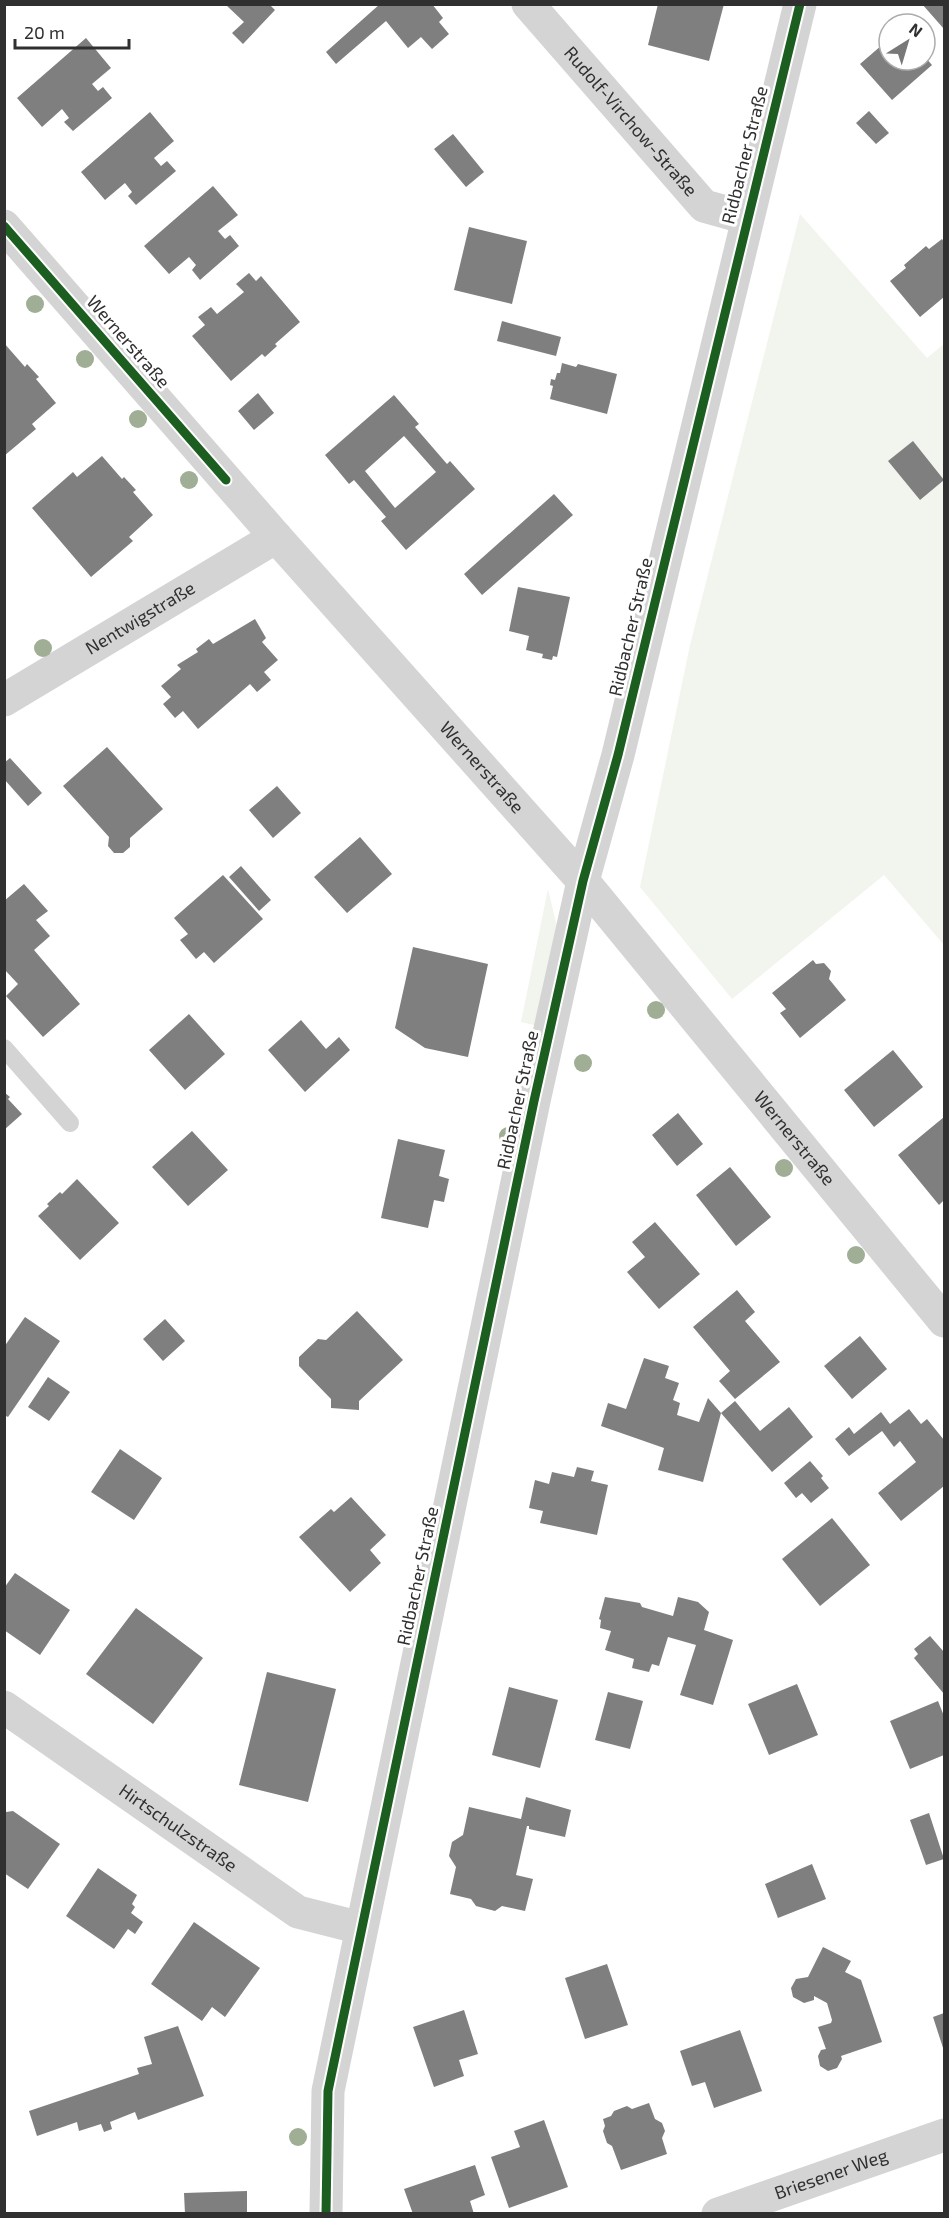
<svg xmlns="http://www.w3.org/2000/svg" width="949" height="2218" font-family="'Exo 2',sans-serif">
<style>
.green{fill:#f1f5ed}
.building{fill:#7f7f7f;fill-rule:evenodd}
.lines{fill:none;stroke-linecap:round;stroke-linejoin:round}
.service{stroke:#d4d4d4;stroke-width:18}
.minor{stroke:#d4d4d4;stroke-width:33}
.tertiary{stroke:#d4d4d4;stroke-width:33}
.cycleway-casing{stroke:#fff;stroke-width:13}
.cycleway{stroke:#1b5e20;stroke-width:9}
.tree{fill:#9fae94}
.labels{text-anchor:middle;stroke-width:6;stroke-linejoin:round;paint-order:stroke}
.street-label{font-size:18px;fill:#303030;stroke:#fff}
</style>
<rect width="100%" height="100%" fill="#fff"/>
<path class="green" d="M800 214 927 358 944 344V945L884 875 732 999 640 887 690 645Z
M548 889 558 931 538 1026 521 1022Z"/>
<path class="building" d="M380 4H432L443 18 439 22 449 34 432 49 421 37 408 48 386 21 336 64 326 52Z
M658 4H724L709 61 648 45Z
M922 4H944V29Z
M226 5H270L275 10 243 44 232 33 244 22Z
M86 38 111 68 92 84 98 91 103 87 112 98 73 131 64 122 69 118 62 109 42 127 17 98Z
M889 39V60H925V57L932 65 892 100 860 64Z
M869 111 889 133 876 144 856 123Z
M150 112 174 141 154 158 161 166 167 161 176 171 136 205 128 196 132 192 125 183 105 200 81 172Z
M453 134 484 172 466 187 434 149Z
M213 186 238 215 218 231 225 239 230 235 239 246 200 280 192 270 196 265 189 257 169 274 144 246Z
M469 227 527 241 512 304 454 290Z
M942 239 944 242V297L920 317 890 281 906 268 904 265 926 246 929 249Z
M249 273 256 281 261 276 300 322 275 344 277 346 265 357 262 354 231 381 192 336 205 325 198 317 211 307 217 314 244 292 236 284Z
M502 321 561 337 556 356 497 341Z
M4 343 25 367 27 364 39 377 36 379 56 403 32 424 36 429 4 456Z
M562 363 576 367 578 364 617 374 607 414 550 399 553 386 550 385 551 379 555 380 557 373H560Z
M258 393 274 413 254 430 238 411Z
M394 395 419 424 415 427 447 464 450 461 475 489 406 550 381 521 386 517 354 480 349 484 325 455ZM404 436 436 472 395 508 365 471Z
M913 441 944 480 920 500 888 461Z
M102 456 122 479 124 477 136 490 133 492 153 515 129 537 133 541 91 577 32 508 73 472 77 477Z
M554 494 573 515 482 595 464 574Z
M518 587 570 597 557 657 553 656 552 660 542 658 543 654 526 650 529 636 509 631Z
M255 619 266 638 262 642 278 660 264 672 271 680 257 692 250 684 198 729 183 711 175 718 163 704 171 697 161 686 181 669 177 665 198 652 196 649 209 639 213 644Z
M107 747 163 809 130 838V847L123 853H114L108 846 109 837 63 786Z
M10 758 42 793 28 806 4 779V763Z
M277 786 301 813 273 838 249 810Z
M360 837 392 874 347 913 314 877Z
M241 866 271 900 259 911 229 877Z
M223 875 263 919 214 963 204 952 196 959 180 940 188 934 174 918Z
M24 884 48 911 36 920 50 936 34 950 80 1004 43 1037 6 996 18 984 4 969V901Z
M413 947 488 964 468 1057 425 1048 395 1028Z
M813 960 816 964 824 963 831 971 829 979 846 1000 800 1038 780 1013 786 1009 772 993Z
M189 1014 225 1054 185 1090 149 1050Z
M301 1020 326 1049 339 1037 350 1050 305 1092 268 1050Z
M893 1050 923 1087 874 1127 844 1090Z
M4 1092 10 1097 8 1099 22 1114 4 1130Z
M678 1113 703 1144 677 1166 652 1135Z
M944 1117V1200L939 1205 898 1155Z
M192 1131 228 1170 188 1206 152 1167Z
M398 1139 445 1150 439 1176 449 1179 444 1202 434 1200 428 1228 381 1218Z
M730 1167 771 1217 736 1246 696 1195Z
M77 1179 119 1223 80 1260 38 1216 49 1206 47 1204 60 1192 62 1194Z
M655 1222 700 1274 659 1309 627 1272 645 1257 632 1242Z
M737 1290 755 1312 745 1321 780 1362 735 1399 719 1381 730 1371 693 1327Z
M357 1311 403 1360 359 1401V1410L331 1408V1399L299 1366V1357L318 1339 326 1340Z
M25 1317 60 1341 8 1417 4 1415V1347Z
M165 1319 185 1341 163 1361 143 1339Z
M860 1336 887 1369 852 1399 824 1366Z
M644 1358 669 1366 665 1378 679 1383 673 1400 680 1403 677 1415 699 1422 708 1398 721 1413 735 1401 760 1431 789 1407 813 1437 772 1472 721 1413 703 1482 658 1470 664 1448 601 1426 608 1403 626 1409Z
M48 1377 70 1392 49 1421 28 1407Z
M909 1409 921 1424 927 1419 944 1440V1486L901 1521 878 1493 916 1462 900 1441 894 1447 882 1431 849 1456 835 1439 849 1427 854 1434 881 1412 890 1424Z
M120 1449 162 1478 134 1520 91 1492Z
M810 1461 823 1476 821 1478 829 1488 811 1503 802 1493 796 1498 784 1483Z
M577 1467 594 1471 591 1481 608 1485 597 1535 540 1523 543 1511 529 1508 535 1480 549 1484 552 1472 574 1477Z
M351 1497 386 1535 370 1550 381 1563 350 1592 299 1537 331 1509 334 1512Z
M832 1518 870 1565 820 1606 782 1559Z
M15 1573 70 1610 40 1655 4 1630V1588Z
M605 1597 640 1603 642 1607 673 1616 678 1597 698 1602 709 1612 704 1630 733 1640 713 1705 680 1695 696 1645 668 1637 659 1666 652 1664 649 1672 632 1668 634 1659 605 1650 611 1631 600 1628 601 1620 599 1619Z
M136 1608 203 1658 153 1724 86 1674Z
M930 1636 944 1652V1694L914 1658 918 1654 914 1649Z
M267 1672 336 1689 308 1802 239 1785Z
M797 1684 818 1735 769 1755 748 1704Z
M509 1687 558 1700 540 1768 492 1755Z
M608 1692 643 1701 630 1749 595 1740Z
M938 1701 944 1716V1755L910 1769 890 1721Z
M526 1797 571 1810 565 1837 529 1829V1826H527L516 1875 533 1879 525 1911 502 1906 495 1911 476 1906 471 1899 450 1894 456 1867 449 1856 452 1842 463 1835 469 1807 521 1819Z
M13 1811 60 1844 28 1889 4 1873V1814L6 1812Z
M929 1813 944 1859 926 1865 910 1820Z
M812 1864 826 1899 778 1918 765 1884Z
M98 1868 137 1895 132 1904 135 1907 131 1913 143 1922 135 1934 128 1929 114 1949 66 1916Z
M194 1922 260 1968 225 2017 212 2007 202 2021 151 1984Z
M823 1947 851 1961 845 1972 861 1980 882 2042 841 2056 842 2059 837 2068 828 2071 820 2066 818 2056 821 2050 826 2049 818 2027 831 2023 832 2020 827 2003 814 1996V2000L804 2003 793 1997 791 1988 796 1979 808 1977Z
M607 1964 628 2025 585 2039 565 1978Z
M464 2010 478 2054 459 2060 464 2076 434 2087 413 2027Z
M944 2013V2051L933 2017Z
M178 2026 204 2096 138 2120 135 2112 110 2122 112 2129 104 2132 101 2124 79 2131 77 2122 37 2136 29 2111 139 2074 137 2068 152 2064 144 2037Z
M740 2030 762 2091 714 2108 705 2082 692 2086 680 2051Z
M649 2103 655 2119 662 2123 665 2131 662 2138 667 2154 621 2170 612 2146 607 2143 603 2131 605 2126 603 2119 611 2116 614 2111 627 2106 632 2109Z
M544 2120 568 2187 509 2208 491 2157 520 2147 514 2131Z
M475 2165 485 2195 470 2201 474 2214H413L404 2189Z
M247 2191V2214H185L184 2193Z"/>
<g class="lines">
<path class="service" d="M4 1048 70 1123"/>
<g class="minor">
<path id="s1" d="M528 4 704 206 747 218"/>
<path id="s2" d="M4 700 276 537"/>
<path id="s3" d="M583 881 944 1321"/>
<path id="s4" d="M4 1707 298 1912 361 1928"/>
<path id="s5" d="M718 2214 944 2135"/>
</g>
<g class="tertiary">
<path id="s6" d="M4 226 276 537 583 881"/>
<path d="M326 2214 328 2091 534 1101 583 881 618 755 800 4"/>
</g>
<defs>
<path id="cycleway" d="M4 226 226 480
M326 2214 328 2091 534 1101 583 881 618 755 800 4"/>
</defs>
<use href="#cycleway" class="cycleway-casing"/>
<use href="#cycleway" class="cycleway"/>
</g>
<g class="tree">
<circle cx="35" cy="304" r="9"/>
<circle cx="85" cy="359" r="9"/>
<circle cx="138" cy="419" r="9"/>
<circle cx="189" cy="480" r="9"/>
<circle cx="43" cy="648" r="9"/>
<circle cx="656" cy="1010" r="9"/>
<circle cx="583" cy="1063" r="9"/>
<circle cx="508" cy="1136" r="9"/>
<circle cx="784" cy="1168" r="9"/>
<circle cx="856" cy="1255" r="9"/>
<circle cx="298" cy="2137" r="9"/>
</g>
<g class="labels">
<g class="street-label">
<text dy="6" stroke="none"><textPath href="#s1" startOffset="156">Rudolf-Virchow-Straße</textPath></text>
<text transform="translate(745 155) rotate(-76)" y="6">Ridbacher Straße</text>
<text transform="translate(128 342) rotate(49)" y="6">Wernerstraße</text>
<text dy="6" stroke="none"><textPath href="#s2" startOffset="159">Nentwigstraße</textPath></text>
<text transform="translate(631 627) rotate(-77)" y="6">Ridbacher Straße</text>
<text dy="6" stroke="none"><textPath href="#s6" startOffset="722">Wernerstraße</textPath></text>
<text transform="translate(518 1100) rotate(-78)" y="6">Ridbacher Straße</text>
<text dy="6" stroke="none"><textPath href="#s3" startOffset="333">Wernerstraße</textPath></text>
<text transform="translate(418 1576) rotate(-78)" y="6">Ridbacher Straße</text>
<text dy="6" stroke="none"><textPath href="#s4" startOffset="212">Hirtschulzstraße</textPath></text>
<text dy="6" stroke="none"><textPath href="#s5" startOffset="120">Briesener Weg</textPath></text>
</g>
</g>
<rect width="949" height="2218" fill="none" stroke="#303030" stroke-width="12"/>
<g transform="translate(907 42) rotate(37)"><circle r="28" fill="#ffffff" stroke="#acacac" stroke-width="1.5"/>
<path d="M0-4.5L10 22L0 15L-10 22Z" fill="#787878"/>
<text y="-9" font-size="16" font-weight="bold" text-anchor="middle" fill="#303030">N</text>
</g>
<path d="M15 39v9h114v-9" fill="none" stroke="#303030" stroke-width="3"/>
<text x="24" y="39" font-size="18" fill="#303030" stroke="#ffffff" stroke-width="4.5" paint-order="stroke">20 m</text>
</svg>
